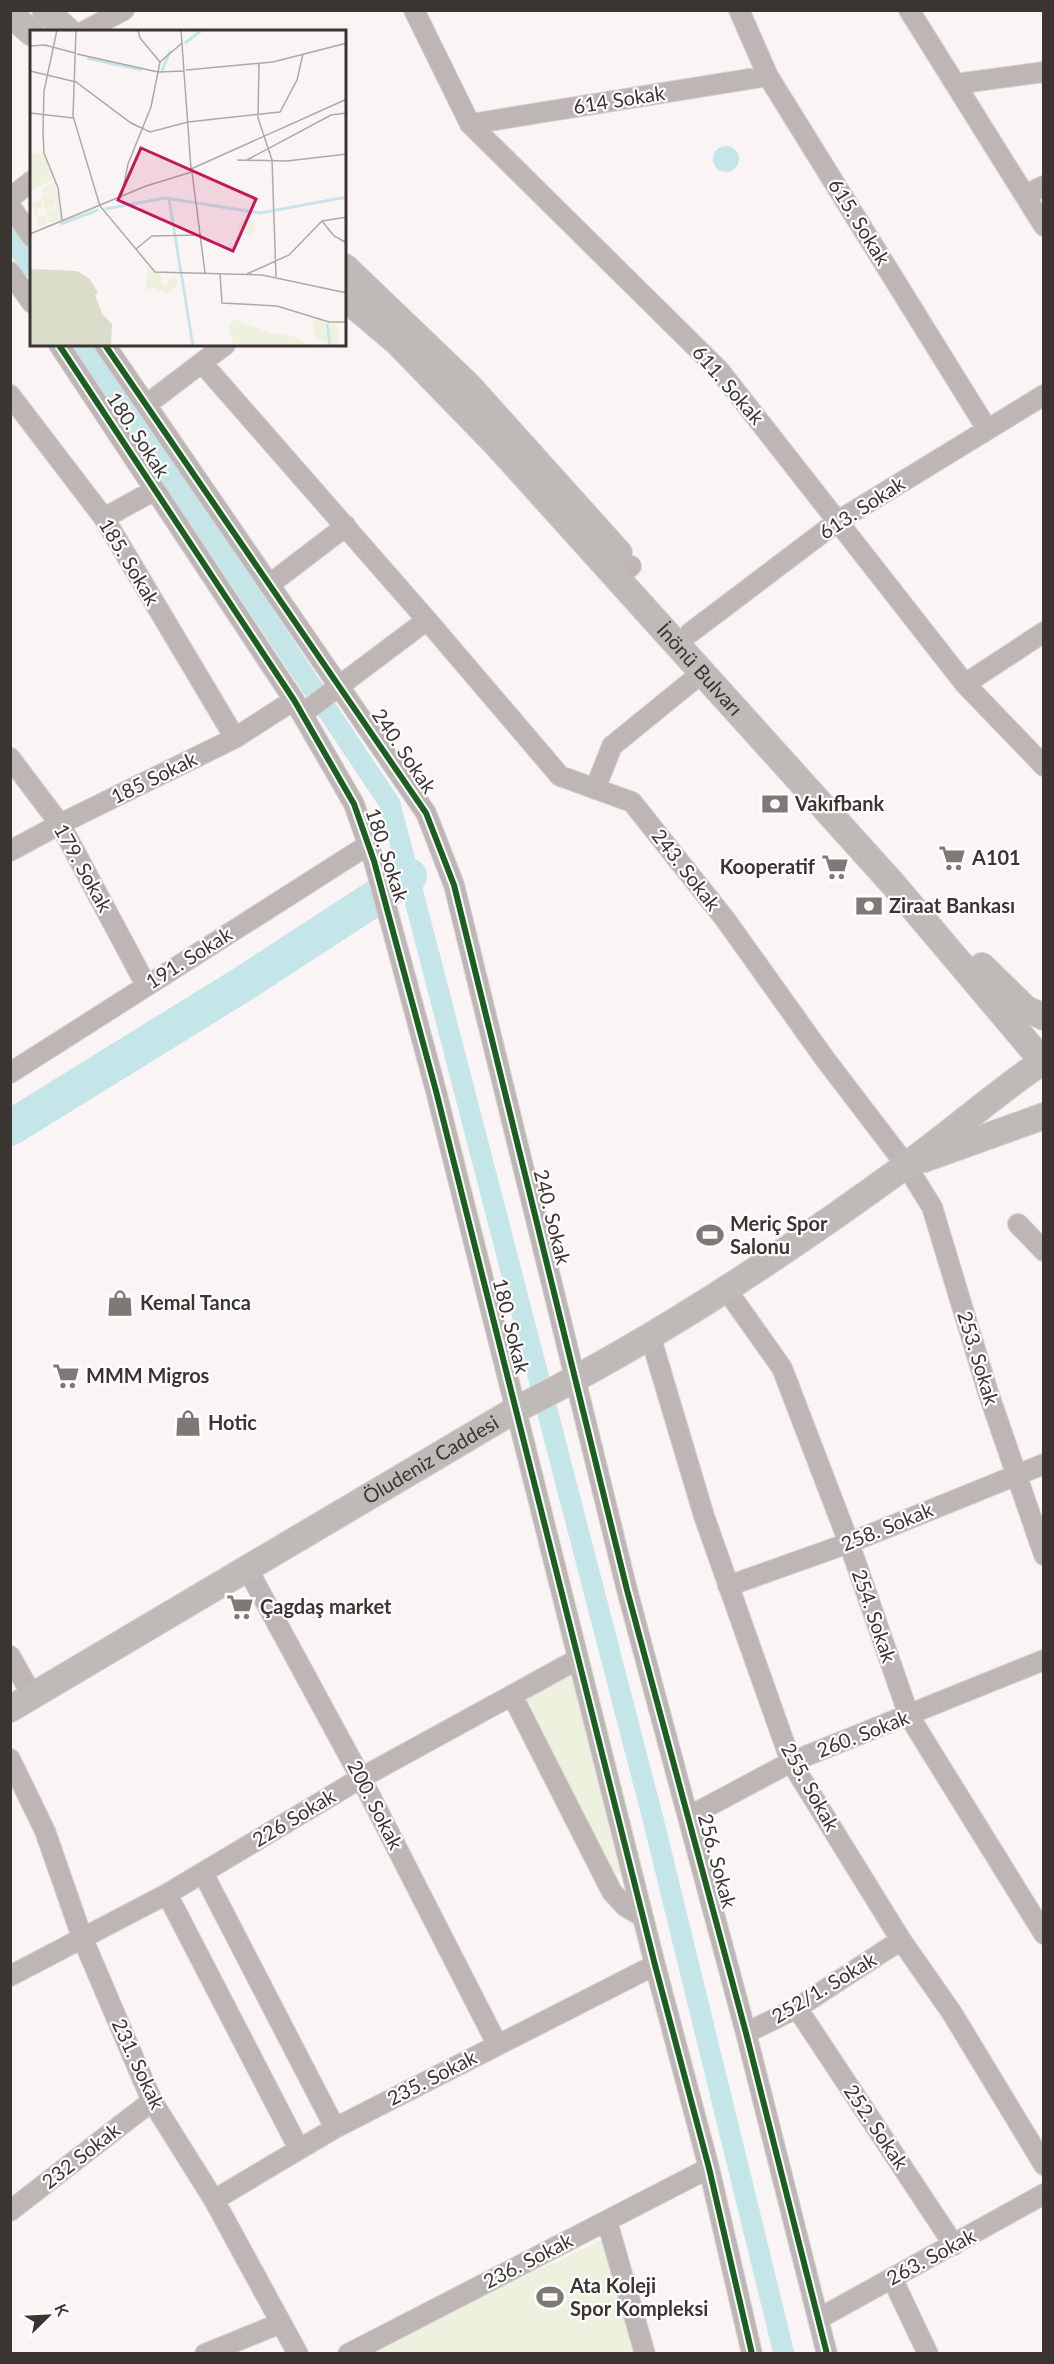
<svg xmlns="http://www.w3.org/2000/svg" width="1054" height="2364" font-family="Lato,sans-serif">
<style>
.park{fill:#edf1dd}
.water{fill:#c5e6e9}
.lines{fill:none;stroke-linecap:round;stroke-linejoin:round}
.canal{stroke:#c5e6e9;stroke-width:21}
.river{stroke:#c5e6e9;stroke-width:36}
.minor-casing{stroke:#d7d3d2;stroke-width:22}
.major-casing{stroke:#d7d3d2;stroke-width:28}
.minor{stroke:#bdb6b4;stroke-width:20}
.major{stroke:#bfb9b8;stroke-width:26}
.cycleway-casing{stroke:#fff;stroke-width:10}
.cycleway{stroke:#1b5e20;stroke-width:6}
.labels{text-anchor:middle;stroke-width:4.5;stroke-linejoin:round;paint-order:stroke}
.street-label{font-size:20px;fill:#3b3532;stroke:#fff}
.poi-label{font-size:20px;font-weight:bold;fill:#3b3532;stroke:#fff;text-anchor:start}
.inset-river{fill:none;stroke:#c5e6e9;stroke-width:3}
.inset-road{fill:none;stroke:#aea8a6;stroke-width:1.5}
.view{fill:#c2185b;fill-opacity:0.15;stroke:#c2185b;stroke-width:3}
.inset-edge{fill:none;stroke:#3b3532;stroke-width:3}
</style>
<rect width="100%" height="100%" fill="#faf5f4"/>
<path class="park" d="M571 1672 620 1872 614 1874 526 1697Z
M602 2240 639 2353 358 2354Z"/>
<path class="water" d="M713 159a13 13 0 1 1 26 0a13 13 0 1 1-26 0Z"/>
<g class="lines">
<path class="canal" d="M10 236 32 267
M84 345 390 804 653 1819 784 2354"/>
<path class="river" d="M10 1128 243 984 409 876"/>
<defs>
<path id="minor" d="M414 10 470 124 719 370 965 684 1044 766
M739 10 768 76 987 429
M909 10 1044 226
M83 32 124 10
M955 84 1044 72
M470 124 768 76
M1025 195 1044 186
M10 198 32 181
M10 206 32 237
M10 272 32 303
M59 345 294 700 354 804 374 861 436 1091 655 1965 709 2168 752 2354
M105 345 426 813 454 885 627 1590 746 2033 827 2354
M203 364 427 620 560 776 632 802 725 919 825 1059 906 1165 932 1207 988 1392 1044 1555
M10 395 104 518 235 738
M146 405 225 345
M104 518 155 490
M618 578 631 566
M270 584 346 526
M690 633 838 521 1044 395
M965 684 1044 632
M302 714 427 620
M10 758 60 824 146 985
M595 789 612 746 703 672
M10 851 60 824 235 738 294 700
M10 1073 368 845
M1018 1224 1044 1251
M726 1289 782 1368 849 1543 909 1716 1044 1934
M650 1335 704 1516 791 1762 901 1940 952 2013 1044 2165
M247 1568 361 1778 497 2044
M728 1586 849 1543 1044 1464
M10 1656 32 1695
M512 1695 612 1892 625 1906 643 1917
M10 1759 45 1831 82 1937 152 2101 214 2200 298 2354
M688 1817 791 1762 1044 1660
M203 1873 335 2128
M167 1894 299 2149
M10 1976 167 1894 361 1778 578 1659
M797 2008 954 2245
M746 2033 797 2008 901 1940
M214 2200 335 2128 655 1965
M10 2211 152 2101
M607 2221 645 2354
M892 2278 928 2354
M818 2319 1044 2194
M205 2354 281 2323
M348 2354 709 2168"/>
<g id="major">
<path d="M45 10 69 32"/>
<path d="M10 14 32 33"/>
<path d="M345 267 469 386 619 553"/>
<path id="s1" d="M345 298 397 342 497 445 893 884 1039 1057"/>
<path d="M982 966 1026 1009 1044 1017"/>
<path d="M924 1159 1044 1116"/>
<path id="s2" d="M10 1709 515 1410C652 1342 782 1256 905 1166 951 1133 992 1096 1039 1064"/>
</g>
</defs>
<use href="#minor" class="minor-casing"/>
<use href="#major" class="major-casing"/>
<use href="#minor" class="minor"/>
<use href="#major" class="major"/>
<defs>
<path id="cycleway" d="M59 345 294 700 354 804 374 861 436 1091 655 1965 709 2168 752 2354
M105 345 426 813 454 885 627 1590 746 2033 827 2354"/>
</defs>
<use href="#cycleway" class="cycleway-casing"/>
<use href="#cycleway" class="cycleway"/>
</g>
<defs>
<symbol id="bank-bare" viewBox="-9 -9 18 18"><path d="M-6-4H6V4H-6ZM0-2.3a2.3 2.3 0 1 0 0 4.6a2.3 2.3 0 1 0 0-4.6Z" fill="#7e7876" stroke="#fff" stroke-width="2.5" paint-order="stroke"/></symbol>
<symbol id="supermarket-bare" viewBox="-9 -9 18 18"><path d="M-6-5.5h2.5l.6 2H6L4.5 2H-2.5L-4.4-4H-6ZM-1.5 3.2a1.3 1.3 0 1 0 .1 0ZM3 3.2a1.3 1.3 0 1 0 .1 0Z" fill="#7e7876" stroke="#fff" stroke-width="2.5" paint-order="stroke"/></symbol>
<symbol id="stadium-bare" viewBox="-9 -9 18 18"><path d="M0-5a6.5 5 0 1 0 0 10a6.5 5 0 1 0 0-10ZM-3.5-1.8h7v3.6h-7Z" fill="#7e7876" stroke="#fff" stroke-width="2.5" paint-order="stroke"/></symbol>
<symbol id="shop-bare" viewBox="-9 -9 18 18"><path d="M-5-2.5h2.3a2.7 3.5 0 0 1 5.4 0H5L5.5 6h-11ZM-1.5-2.5h3a1.5 2.3 0 0 0-3 0Z" fill="#7e7876" stroke="#fff" stroke-width="2.5" paint-order="stroke"/></symbol>
</defs>
<g fill-rule="evenodd">
<use href="#bank-bare" x="756" y="785" width="38" height="38"/>
<use href="#supermarket-bare" x="933" y="839" width="38" height="38"/>
<use href="#supermarket-bare" x="816" y="848" width="38" height="38"/>
<use href="#bank-bare" x="850" y="887" width="38" height="38"/>
<use href="#stadium-bare" x="691" y="1216" width="38" height="38"/>
<use href="#shop-bare" x="101" y="1284" width="38" height="38"/>
<use href="#supermarket-bare" x="47" y="1357" width="38" height="38"/>
<use href="#shop-bare" x="169" y="1404" width="38" height="38"/>
<use href="#supermarket-bare" x="221" y="1588" width="38" height="38"/>
<use href="#stadium-bare" x="531" y="2278" width="38" height="38"/>
</g>
<g class="labels">
<g class="street-label">
<text transform="translate(619 100) rotate(-9)" y="7">614 Sokak</text>
<text transform="translate(859 222) rotate(58)" y="7">615. Sokak</text>
<text transform="translate(728 385) rotate(49)" y="7">611. Sokak</text>
<text transform="translate(138 435) rotate(57)" y="7">180. Sokak</text>
<text transform="translate(862 508) rotate(-33)" y="7">613. Sokak</text>
<text transform="translate(129 562) rotate(59)" y="7">185. Sokak</text>
<text dy="7" stroke="none"><textPath href="#s1" startOffset="514">İnönü Bulvarı</textPath></text>
<text transform="translate(404 751) rotate(56)" y="7">240. Sokak</text>
<text transform="translate(154 778) rotate(-26)" y="7">185 Sokak</text>
<text transform="translate(387 855) rotate(72)" y="7">180. Sokak</text>
<text transform="translate(83 868) rotate(61)" y="7">179. Sokak</text>
<text transform="translate(686 870) rotate(52)" y="7">243. Sokak</text>
<text transform="translate(189 958) rotate(-32)" y="7">191. Sokak</text>
<text transform="translate(552 1217) rotate(76)" y="7">240. Sokak</text>
<text transform="translate(511 1326) rotate(76)" y="7">180. Sokak</text>
<text transform="translate(978 1358) rotate(73)" y="7">253. Sokak</text>
<text dy="7" stroke="none"><textPath href="#s2" startOffset="489">Öludeniz Caddesi</textPath></text>
<text transform="translate(887 1527) rotate(-22)" y="7">258. Sokak</text>
<text transform="translate(874 1616) rotate(71)" y="7">254. Sokak</text>
<text transform="translate(863 1734) rotate(-21)" y="7">260. Sokak</text>
<text transform="translate(810 1787) rotate(61)" y="7">255. Sokak</text>
<text transform="translate(375 1805) rotate(63)" y="7">200. Sokak</text>
<text transform="translate(294 1818) rotate(-31)" y="7">226 Sokak</text>
<text transform="translate(717 1861) rotate(75)" y="7">256. Sokak</text>
<text transform="translate(824 1988) rotate(-31)" y="7">252/1. Sokak</text>
<text transform="translate(138 2064) rotate(65)" y="7">231. Sokak</text>
<text transform="translate(432 2078) rotate(-27)" y="7">235. Sokak</text>
<text transform="translate(876 2127) rotate(56)" y="7">252. Sokak</text>
<text transform="translate(81 2156) rotate(-38)" y="7">232 Sokak</text>
<text transform="translate(931 2257) rotate(-28)" y="7">263. Sokak</text>
<text transform="translate(528 2261) rotate(-27)" y="7">236. Sokak</text>
</g>
<g class="poi-label">
<text x="795" y="811">Vakıfbank</text>
<text x="972" y="865">A101</text>
<text x="815" y="874" text-anchor="end">Kooperatif</text>
<text x="889" y="913">Ziraat Bankası</text>
<text x="730" y="1231">Meriç Spor<tspan x="730" dy="23">Salonu</tspan></text>
<text x="140" y="1310">Kemal Tanca</text>
<text x="86" y="1383">MMM Migros</text>
<text x="208" y="1430">Hotic</text>
<text x="260" y="1614">Çagdaş market</text>
<text x="570" y="2293">Ata Koleji<tspan x="570" dy="23">Spor Kompleksi</tspan></text>
</g>
</g>
<g transform="translate(30 30)">
<rect width="316" height="316" fill="#faf5f4"/>
<path d="M25 153 31 189 20 193 15 180 26 178V167L25 177 15 178 11 166 25 164H13L12 158ZM11 170 13 178H7L8 186H16L18 194 9 196 2 173ZM286 288 294 292 298 312 286 309 283 292ZM204 289 240 303 266 307 279 316H204L198 298Z" fill="#edf1dd"/>
<path d="M0 239 47 241 60 249 68 263 65 265 72 284 82 294 81 316H0Z" fill="#d9ddc9"/>
<path d="M118 237 131 244 132 255H137L138 249 145 246 148 255 137 264 123 257 115 261Z" fill="#edf1dd"/>
<path d="M12 121 23 150 0 161V125ZM209 197a8 8 0 1 1 16 0a8 8 0 1 1-16 0ZM299 293 307 294 310 316H302Z" fill="#edf1dd"/>
<path class="inset-river" d="M155 13 172 0M57 28 112 40M131 43 140 21M139 169 163 316M75 179 135 168 230 183 317 167M30 194 68 180M297 293 300 316"/>
<path class="inset-road" d="M27 0 14 61 13 101 14 123 28 158 32 190M46 0 43 86 70 176 125 242 232 245 317 263M108 0 110 8 130 32M151 0 161 139M0 16 15 15 45 23M47 24 128 42 154 41M229 34 228 88 242 130 246 247M156 40 243 32 317 13M0 41 46 52 101 93 120 102 158 92 250 82 267 50 273 24M0 83 43 88M207 130 257 131 317 124M217 130 301 85 317 83M161 139 317 69M162 142 175 243M91 168 98 134 121 77 130 32 152 13M292 191 304 206 317 213M0 204 116 156 165 141M106 219 122 206 171 205M190 243 192 273 247 276 299 292H317M217 244 259 225 292 191 317 187"/>
<path class="view" d="M111 118 226 169 203 221 88 170Z"/>
<rect width="316" height="316" class="inset-edge"/>
</g>
<rect width="1054" height="2364" fill="none" stroke="#3b3532" stroke-width="24"/>
<g transform="translate(48 2316) rotate(66)" stroke="#ffffff" stroke-width="4.5" paint-order="stroke">
<path d="M0-4.5L10 22L0 15L-10 22Z" fill="#3b3532"/>
<text y="-9" font-size="16" font-weight="bold" text-anchor="middle" fill="#3b3532">K</text>
</g>
</svg>
